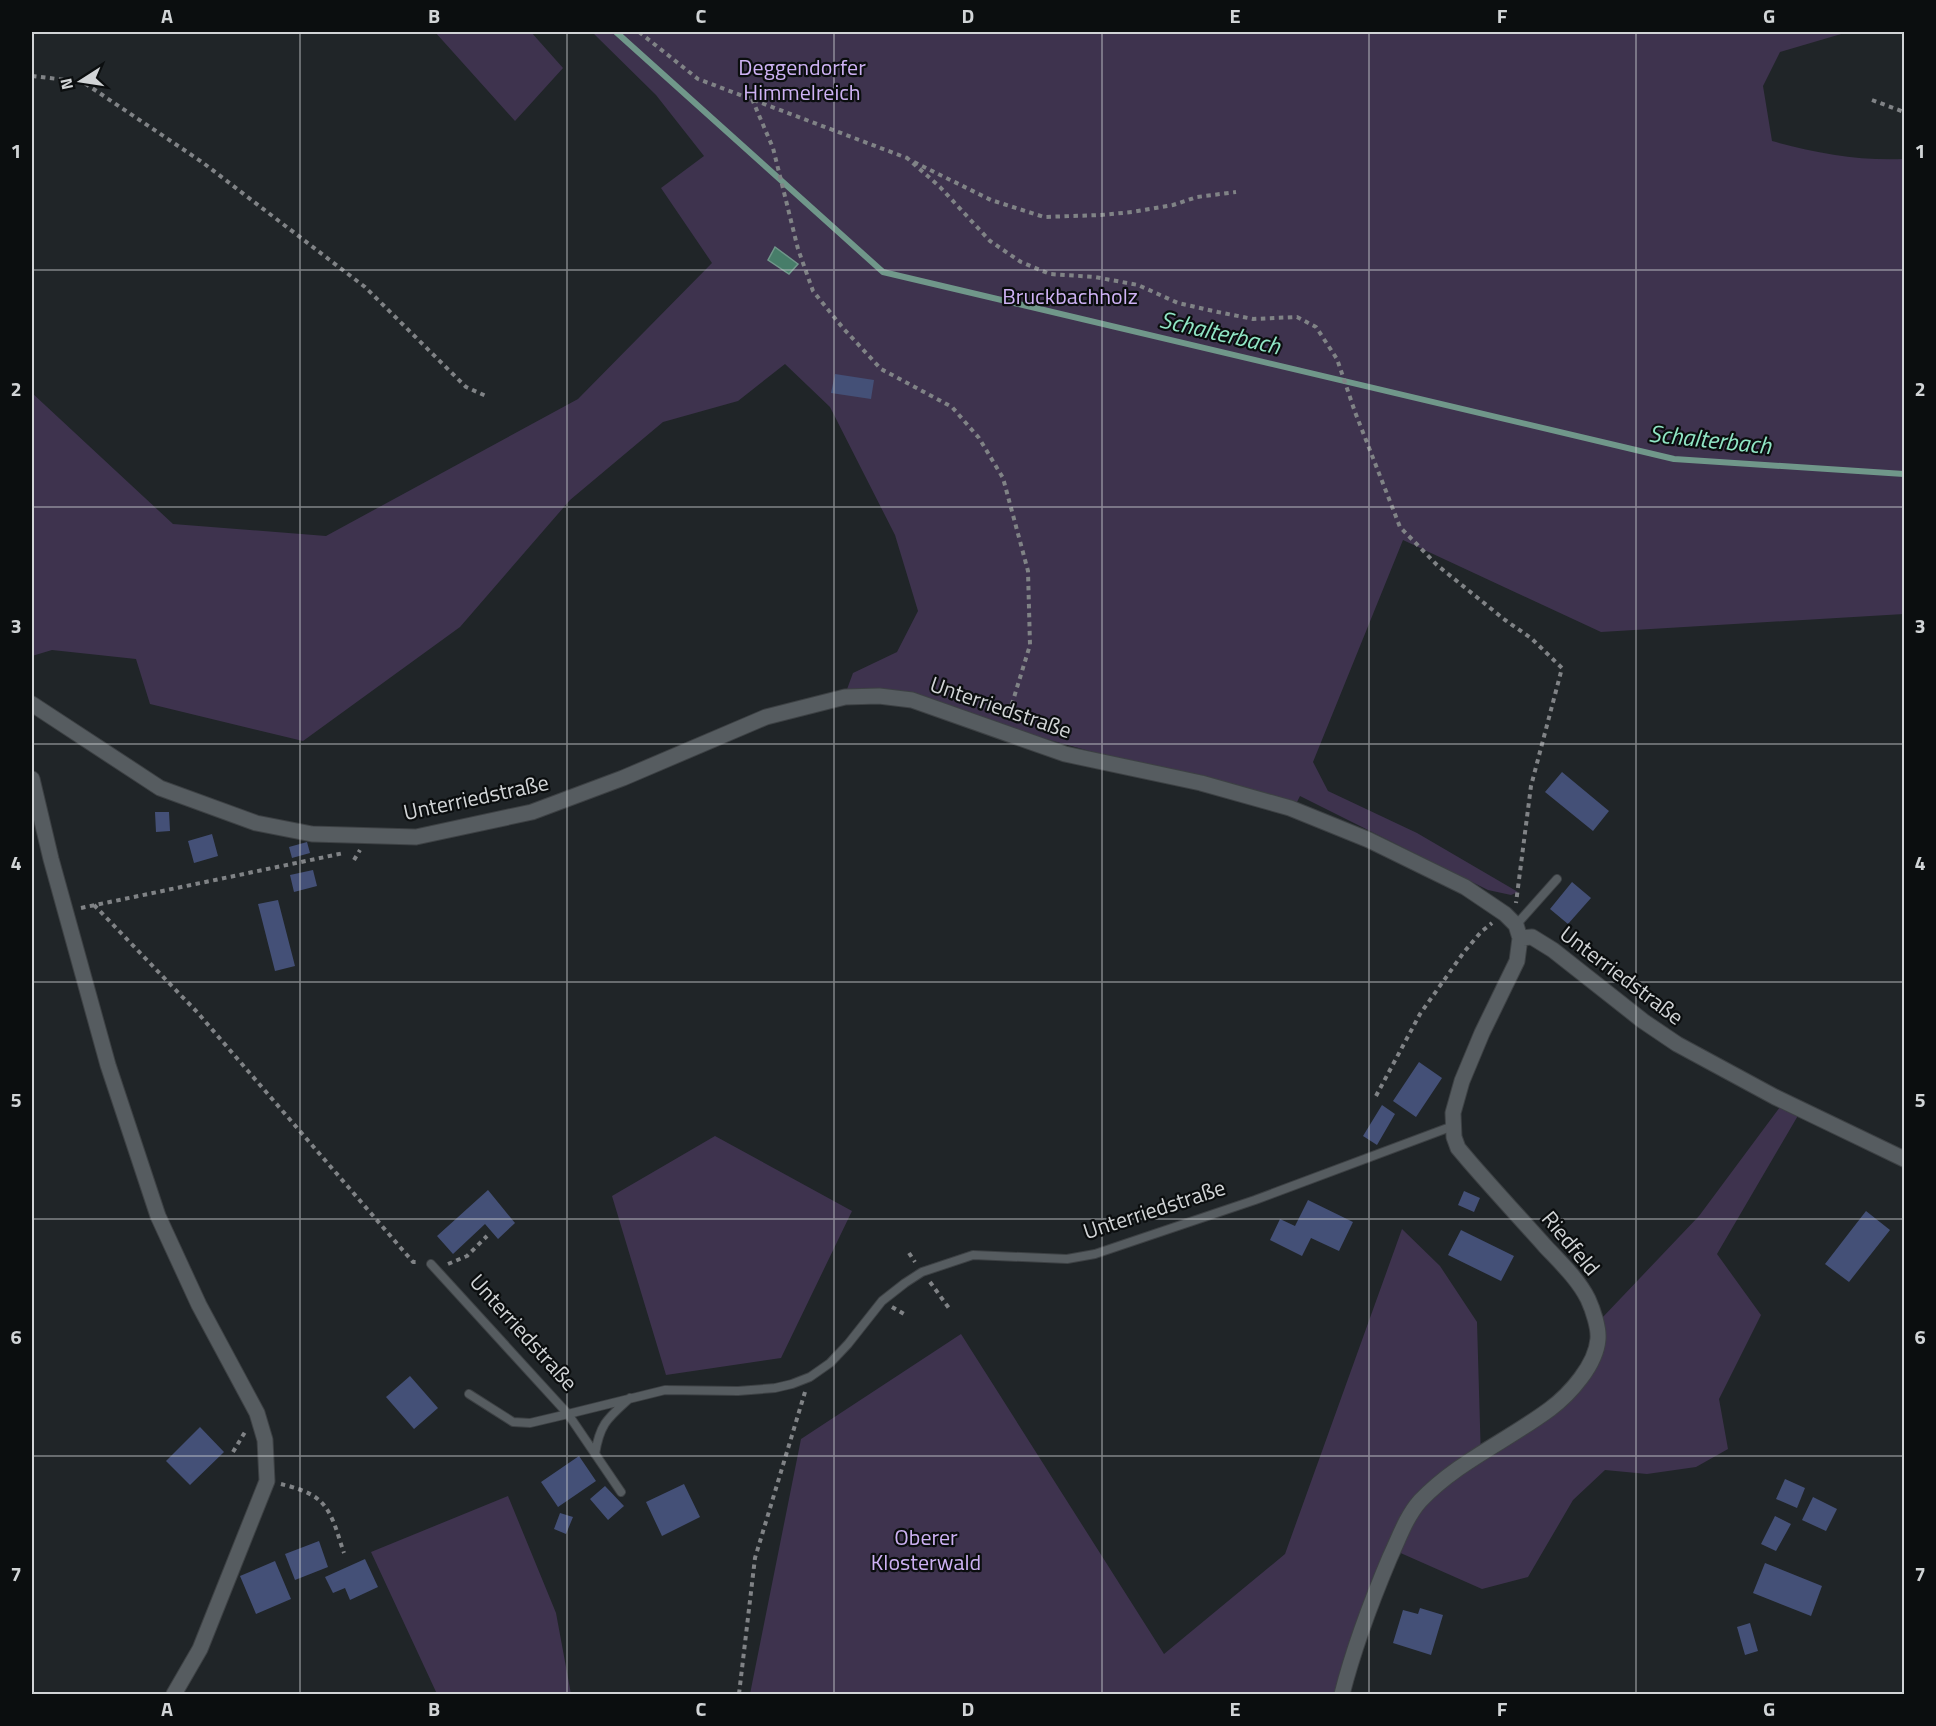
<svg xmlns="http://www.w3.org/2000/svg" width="1936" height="1726" font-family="'Titillium Web',sans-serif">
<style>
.green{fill:#3e334e}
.water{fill:#477d69;stroke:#70978a;stroke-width:1.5}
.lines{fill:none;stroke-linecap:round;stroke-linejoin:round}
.stream{stroke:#70978a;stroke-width:6}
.building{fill:#445077}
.lane-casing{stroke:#3d4144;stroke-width:10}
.street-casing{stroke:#3d4144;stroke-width:17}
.path{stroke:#808386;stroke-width:4;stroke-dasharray:4.5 4.5;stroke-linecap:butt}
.lane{stroke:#565c60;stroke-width:8}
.street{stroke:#565c60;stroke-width:15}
.grid{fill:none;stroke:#d1d4d6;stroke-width:1.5;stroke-opacity:0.55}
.labels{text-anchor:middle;stroke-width:4.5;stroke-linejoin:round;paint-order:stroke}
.park-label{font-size:22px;fill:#ceb2f4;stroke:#0b0e0f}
.street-label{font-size:22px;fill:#d1d4d6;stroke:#0b0e0f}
.water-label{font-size:24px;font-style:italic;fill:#90e6c5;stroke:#0b0e0f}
.neatline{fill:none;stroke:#d1d4d6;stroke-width:2}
.grid-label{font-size:20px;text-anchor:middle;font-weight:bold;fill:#d1d4d6}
</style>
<rect width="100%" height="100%" fill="#202528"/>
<path class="green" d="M435 32H531L563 68 515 121Z
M592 32H1848L1780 52 1763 86 1772 141C1815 153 1859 161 1904 159V614L1601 632 1403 540 1313 762 1328 791 1417 833 1518 892 1511 895 1488 890 1300 796 1296 804 1133 763 1006 728 846 692 853 673 897 652 918 611 895 535 830 407 785 364 738 401 663 422 570 500 460 627 303 741 150 704 136 659 52 650 32 656V393L173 524 326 536 578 399 712 263 661 188 704 156 656 95Z
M1786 1099 1803 1107 1717 1254 1761 1315 1719 1399 1728 1449 1696 1467 1647 1474 1605 1470 1573 1500 1528 1577 1482 1589 1396 1551 1342 1694H750L801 1439 961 1334 1164 1654 1285 1554 1402 1229 1440 1266 1477 1322 1481 1460 1592 1371 1602 1318 1699 1216Z
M715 1136 852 1211 781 1358 666 1375 612 1196Z
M508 1496 556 1613 571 1694H437L371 1552Z"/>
<path class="water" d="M775 247 798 264 789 274 768 260Z"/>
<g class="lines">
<path class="stream" d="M616 32 883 272 1674 459 1904 474"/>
</g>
<path class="building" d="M835 374 874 380 871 399 831 393Z
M1562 772 1609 811 1593 831 1545 792Z
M155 812H169L170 831 156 832Z
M212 834 218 856 194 863 188 841Z
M307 842 310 853 292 858 289 847Z
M313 870 317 886 294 892 290 875Z
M1572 882 1591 898 1568 924 1550 909Z
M278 900 295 966 275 971 258 904Z
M1419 1062 1442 1078 1416 1117 1393 1101Z
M1382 1105 1395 1114 1377 1145 1363 1136Z
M488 1190 515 1223 498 1239 485 1224 453 1254 437 1236Z
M1464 1191 1480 1198 1474 1212 1458 1205Z
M1308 1200 1353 1222 1339 1251 1311 1238 1302 1256 1270 1240 1280 1219 1295 1226Z
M1866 1211 1890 1230 1849 1282 1825 1264Z
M1461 1230 1514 1256 1501 1281 1448 1255Z
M410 1376 438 1408 414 1429 386 1397Z
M200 1427 224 1452 190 1485 166 1461Z
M579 1456 596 1481 558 1507 541 1482Z
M1785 1479 1805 1488 1797 1508 1776 1499Z
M684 1484 700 1517 662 1536 646 1502Z
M605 1486 624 1506 608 1520 590 1499Z
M1813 1497 1837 1509 1826 1531 1802 1520Z
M560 1513 573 1517 566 1534 554 1529Z
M1775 1516 1791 1524 1776 1551 1761 1544Z
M319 1541 328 1567 295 1580 285 1554Z
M365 1559 378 1587 350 1600 345 1588 333 1593 325 1577Z
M275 1561 291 1599 256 1614 240 1576Z
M1765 1563 1822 1586 1811 1616 1753 1593Z
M1420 1608 1443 1615 1431 1655 1393 1643 1403 1610 1418 1614Z
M1750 1623 1758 1651 1745 1655 1737 1627Z"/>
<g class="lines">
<defs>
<path id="lane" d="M1516 925 1557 879
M431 1264 568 1414 665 1390 738 1391 775 1388 792 1384 810 1377 830 1363 848 1344 882 1301 905 1283 922 1272 973 1255 1067 1259 1095 1254 1255 1200 1453 1126
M469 1394 513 1422 530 1423 568 1414 621 1492
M595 1454C600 1423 608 1418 630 1398"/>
<path id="street" d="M32 704 160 788 256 823 312 834 416 837 532 812 623 778 766 717 845 697 879 696 912 700 1065 754 1201 783 1290 808 1369 840 1465 887 1505 914 1516 925 1520 938 1517 961 1482 1033 1462 1081 1453 1113 1454 1137 1458 1148 1469 1161C1494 1190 1520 1218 1545 1246 1560 1262 1578 1279 1588 1299 1593 1310 1599 1328 1598 1339 1596 1365 1570 1394 1550 1409 1507 1441 1457 1462 1420 1501 1406 1517 1399 1538 1390 1557 1371 1602 1354 1647 1342 1694
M32 779 51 859 108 1065 158 1216 199 1305 257 1413 265 1440 267 1481 200 1649 174 1694
M1520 938 1532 937 1553 950 1643 1021 1677 1044 1775 1097 1904 1159"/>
</defs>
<use href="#lane" class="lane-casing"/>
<use href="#street" class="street-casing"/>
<path class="path" d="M639 32 698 79 907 158
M32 76 83 82 202 162 365 287 466 387 486 396
M752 99 773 148 798 249 813 291 843 328 881 369 952 407 979 438 1003 478 1028 571 1030 645 1008 717
M1872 100 1904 112
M906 157 940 187 990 241 1021 262 1050 274 1095 277 1138 285 1178 303 1218 312 1253 319 1297 317 1316 327 1337 359 1355 412 1400 527 1437 565 1505 620 1531 638 1562 668 1531 786 1516 903
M914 162 991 200 1044 217 1101 215 1132 212 1173 205 1197 197 1236 192
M354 860 360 850
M94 905 197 1012 413 1262H419
M81 908 344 853
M1376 1096 1420 1014 1464 952 1481 932 1492 923
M909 1253 915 1262
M448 1264 467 1256 487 1236
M930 1282 951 1311
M892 1307 904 1314
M233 1452 245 1432
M281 1484C293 1487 311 1492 320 1501 334 1514 338 1537 344 1553
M739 1694 755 1558 805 1392"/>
<use href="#lane" class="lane"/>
<use href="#street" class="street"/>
</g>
<path class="grid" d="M300 32V1694M567 32V1694M834 32V1694M1102 32V1694M1369 32V1694M1636 32V1694M32 270H1904M32 507H1904M32 744H1904M32 982H1904M32 1219H1904M32 1456H1904"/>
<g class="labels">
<g class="park-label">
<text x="802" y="75">Deggendorfer<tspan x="802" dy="25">Himmelreich</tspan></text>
<text x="1070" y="304">Bruckbachholz</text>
<text x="926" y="1545">Oberer<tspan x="926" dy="25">Klosterwald</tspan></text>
</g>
<g class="street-label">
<text transform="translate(1001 707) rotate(19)" y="8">Unterriedstraße</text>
<text transform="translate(476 797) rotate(-12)" y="8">Unterriedstraße</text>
<text transform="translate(1622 975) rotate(37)" y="8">Unterriedstraße</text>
<text transform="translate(1154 1209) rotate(-18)" y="8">Unterriedstraße</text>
<text transform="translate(1571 1243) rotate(50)" y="8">Riedfeld</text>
<text transform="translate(524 1332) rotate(48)" y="8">Unterriedstraße</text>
</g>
<g class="water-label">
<text transform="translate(1220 333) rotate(13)" y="8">Schalterbach</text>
<text transform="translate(1710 440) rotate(6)" y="8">Schalterbach</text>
</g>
</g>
<rect width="1936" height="1726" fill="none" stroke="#0b0e0f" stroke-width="66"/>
<g transform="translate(81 81) rotate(258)" stroke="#0b0e0f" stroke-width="4.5" paint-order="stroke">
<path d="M0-4.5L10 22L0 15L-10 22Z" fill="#d1d4d6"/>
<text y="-9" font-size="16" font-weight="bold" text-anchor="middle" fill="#d1d4d6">N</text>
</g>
<rect x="33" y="33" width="1870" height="1660" class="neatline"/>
<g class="grid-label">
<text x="167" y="23">A</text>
<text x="434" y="23">B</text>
<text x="701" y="23">C</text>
<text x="968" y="23">D</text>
<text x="1235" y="23">E</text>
<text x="1502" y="23">F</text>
<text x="1769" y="23">G</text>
<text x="16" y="158">1</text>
<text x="1920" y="158">1</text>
<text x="16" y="396">2</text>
<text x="1920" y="396">2</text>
<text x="16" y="633">3</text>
<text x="1920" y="633">3</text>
<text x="16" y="870">4</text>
<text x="1920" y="870">4</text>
<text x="16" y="1107">5</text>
<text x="1920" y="1107">5</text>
<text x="16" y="1344">6</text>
<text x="1920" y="1344">6</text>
<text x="16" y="1581">7</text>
<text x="1920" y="1581">7</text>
<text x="167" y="1716">A</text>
<text x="434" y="1716">B</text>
<text x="701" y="1716">C</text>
<text x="968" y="1716">D</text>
<text x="1235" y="1716">E</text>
<text x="1502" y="1716">F</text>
<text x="1769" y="1716">G</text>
</g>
</svg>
